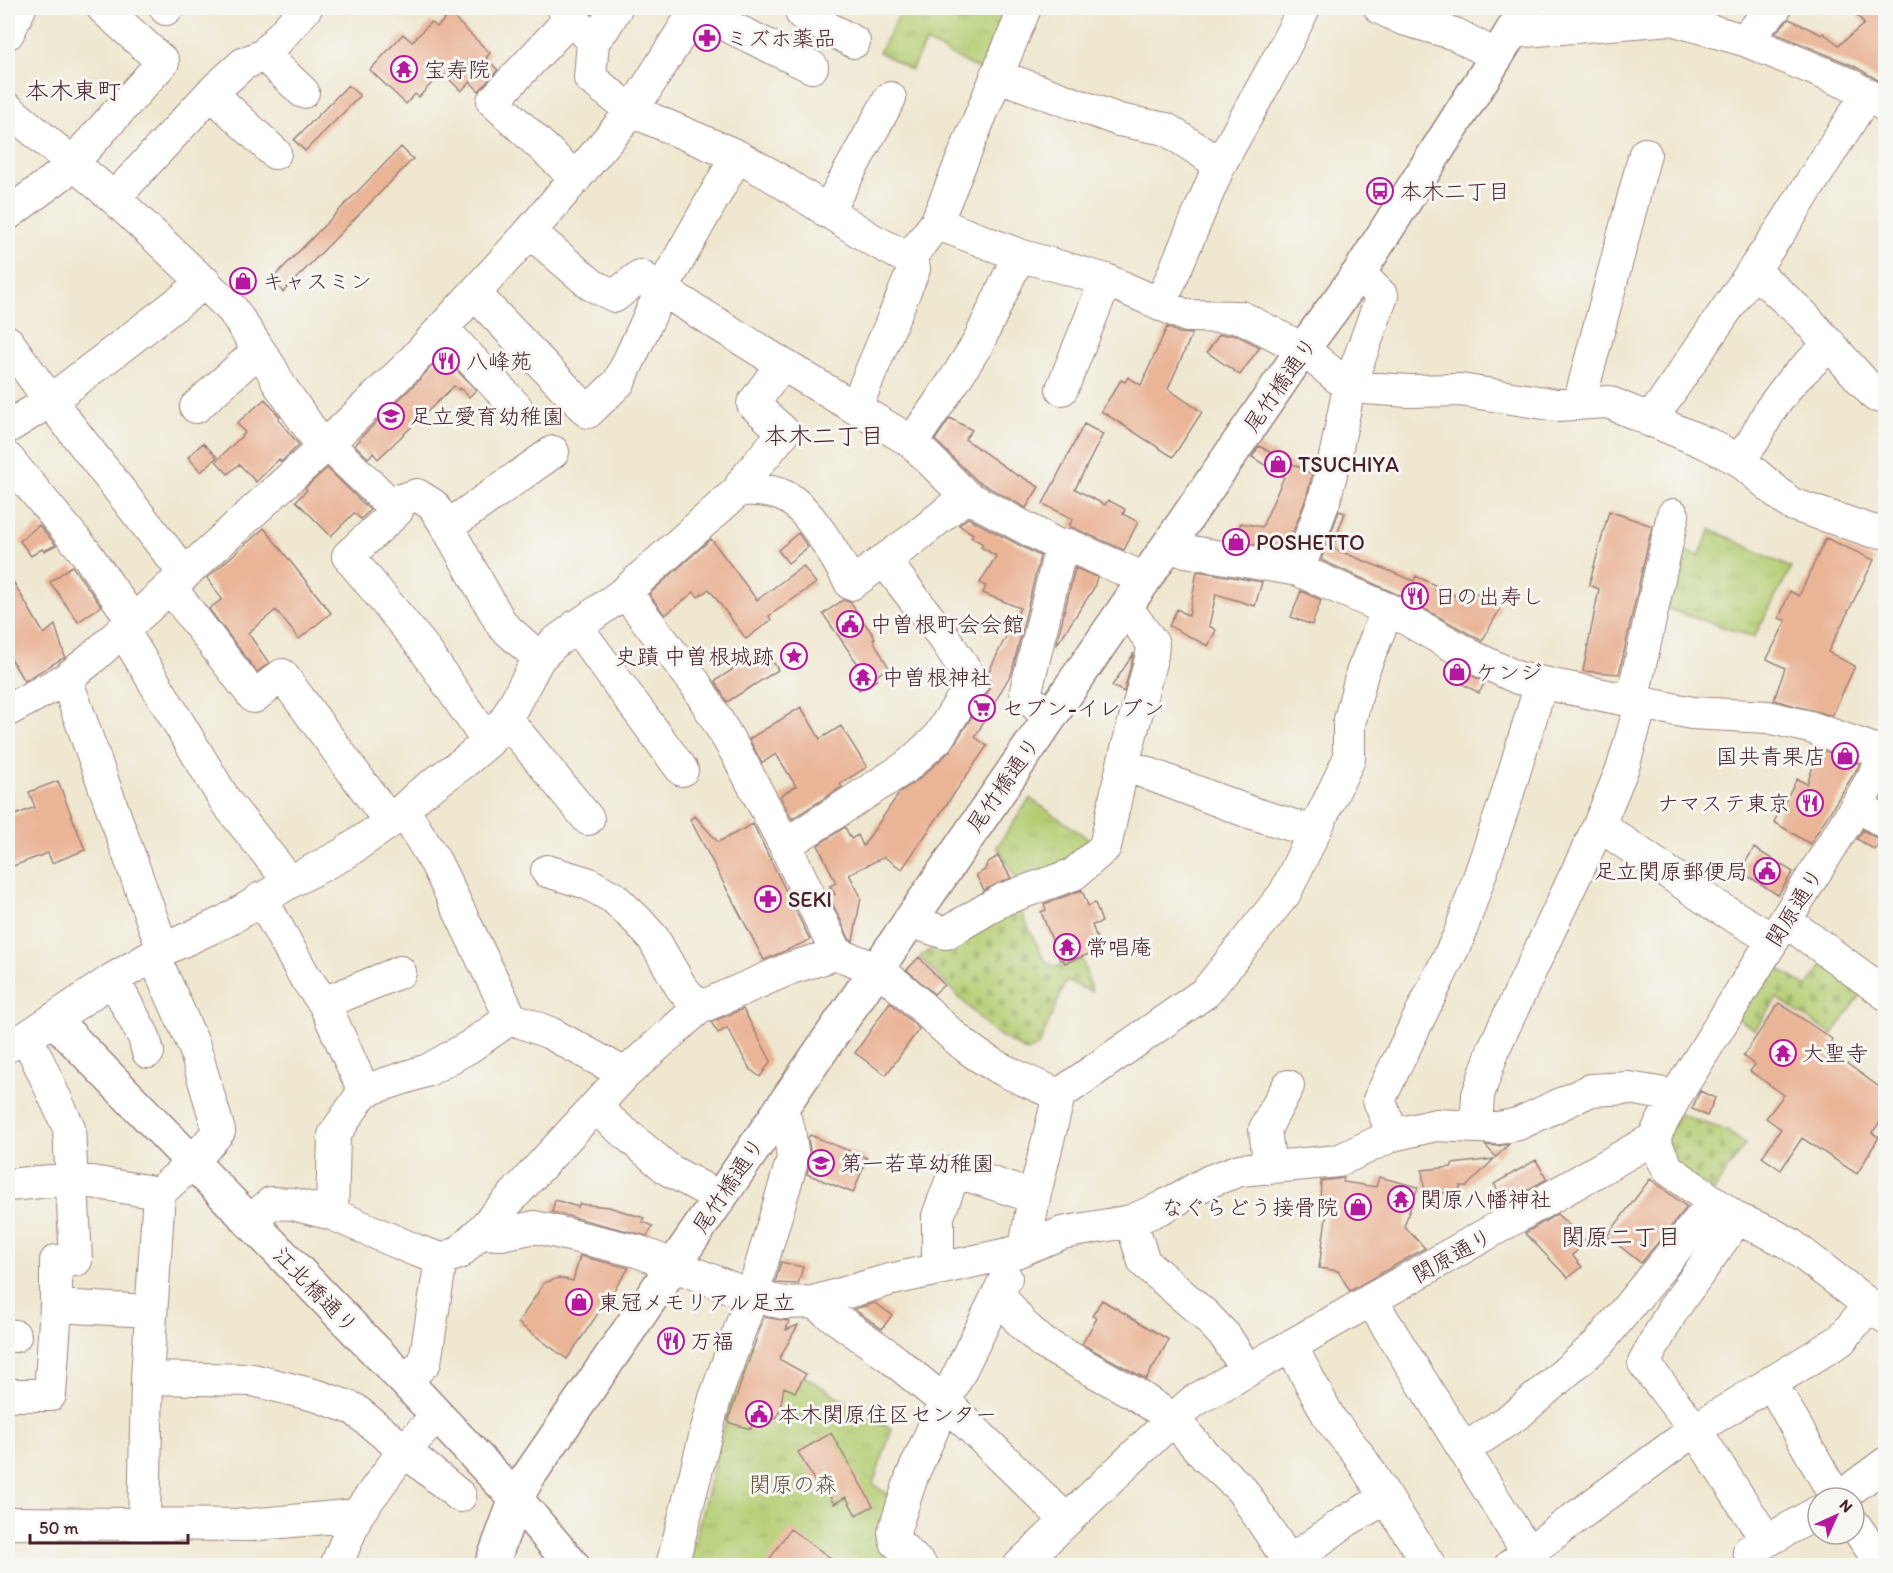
<svg xmlns="http://www.w3.org/2000/svg" width="1893" height="1573" font-family="Itim,'Klee One',sans-serif">
<style>
.grass{fill:url(#grass-tufts);stroke:#7f764e;stroke-width:1.5}
.cemetery{fill:url(#cemetery-stones);stroke:#7f764e;stroke-width:1.5}
.building{fill:#eab496}
.lines{fill:none;stroke-linecap:round;stroke-linejoin:round}
.minor-casing{stroke:#9c837d;stroke-width:34}
.major-casing{stroke:#9c837d;stroke-width:36}
.minor{stroke:#fff;stroke-width:32}
.major{stroke:#fff;stroke-width:33}
.labels{text-anchor:middle;stroke-width:6;stroke-linejoin:round;paint-order:stroke}
.poi-label{font-size:22px;fill:#4a1f2b;stroke:#f6f6f2;text-anchor:start}
.street-label{font-size:22px;fill:#4a1f2b;stroke:#f6f6f2}
.park-label{font-size:22px;fill:#6a5340;stroke:#f6f6f2}
.neighbourhood-label{font-size:24px;fill:#4a1f2b;stroke:#f6f6f2}
</style>
<defs>
<pattern id="grass-tufts" width="24" height="20" patternUnits="userSpaceOnUse" patternTransform="scale(1.5)"><rect width="24" height="20" fill="#b4cd72"/><path d="M3 7l-1-3M5 7V3M7 7l1-3M15 17l-1-3M17 17v-4M19 17l1-3" fill="none" stroke="#9cb063"/></pattern>
<pattern id="cemetery-stones" width="16" height="16" patternUnits="userSpaceOnUse" patternTransform="scale(1.5)"><rect width="16" height="16" fill="#b4cd72"/><path d="M2 7V4a2 2 0 0 1 4 0v3zM10 15v-3a2 2 0 0 1 4 0v3z" fill="#9cb063"/></pattern>
</defs>
<rect width="100%" height="100%" fill="#f6f6f2"/>
<filter id="ink" filterUnits="userSpaceOnUse"><feTurbulence type="fractalNoise" baseFrequency=".0167" numOctaves="2"/><feDisplacementMap in="SourceGraphic" scale="12" xChannelSelector="R" yChannelSelector="G"/><feConvolveMatrix kernelMatrix="1 2 1 2 8 2 1 2 1" color-interpolation-filters="sRGB"/></filter>
<filter id="wash" filterUnits="userSpaceOnUse"><feTurbulence type="fractalNoise" baseFrequency=".008" numOctaves="4" result="noise"/><feDisplacementMap in="SourceGraphic" scale="24" xChannelSelector="R" yChannelSelector="G"/><feGaussianBlur stdDeviation="1.35" result="paint"/><feColorMatrix in="noise" values="0 0 0 0 0 0 0 0 0 0 0 0 0 0 0 0 0 1.4 0 .05"/><feComposite in="paint" operator="in"/></filter>
<g filter="url(#wash)">
<rect width="100%" height="100%" fill="#efe7cf"/>
<path class="grass" d="M903 8H1012L986 73 926 42 911 70 879 52Z
M1711 529 1791 568 1754 637 1662 607 1676 548 1699 556Z
M1030 798 1093 842 1074 861 1019 883 997 847Z
M746 1342 892 1429 873 1484 894 1499 877 1543 884 1554 875 1565 688 1566Z"/>
<path class="cemetery" d="M1016 902 1044 959 1054 967 1082 959 1092 992 1066 981 1039 1046 1027 1052 992 1031 920 957 934 947 945 946Z
M1825 962 1865 989 1832 1035 1777 998 1755 1030 1737 1018 1772 964 1807 987Z
M1679 1114 1727 1131 1745 1144 1713 1192 1676 1165 1665 1138Z"/>
<g id="blocks">
<path class="building" d="M1852 8H1886V85L1854 66 1775 33 1789 19 1822 35 1823 33 1839 45 1864 24Z
M450 14 490 53 486 58 498 70 479 91 470 82 461 91 442 72 419 97 415 94 406 104 370 70 403 34 412 42 431 22 437 27Z
M348 85 360 96 305 151 294 140Z
M401 147 413 159 283 292 271 280Z
M1167 327 1180 333 1192 334 1168 389 1202 412 1173 457 1101 411 1121 380 1125 382 1128 377 1141 385Z
M1219 335H1236L1260 347 1240 375 1207 352Z
M442 355 476 390 469 397 460 388 459 390 454 386 378 459 373 453 368 458 355 445 360 440 359 439 420 379Z
M265 399 278 415 280 417 278 419 299 445 281 462 279 459 256 482 239 464 228 474 216 461 245 433 237 423Z
M950 418 972 430 965 439 1018 476 1019 475 1039 487 1026 508 977 481 935 440Z
M1084 424 1103 434 1075 489 1105 505 1108 500 1125 509 1123 514 1138 522 1124 550 1069 526 1073 519 1043 504Z
M203 443 217 457 201 472 188 457Z
M1259 446 1312 474 1307 496 1286 550 1229 540 1230 537 1235 538 1241 523 1262 527 1284 477 1252 457Z
M327 468 370 510 361 519 354 513 331 536 296 501 307 490 305 488Z
M1339 511 1345 513 1332 548 1414 581 1416 576 1437 586 1435 590 1472 600 1476 593 1501 607 1482 641 1403 597 1321 560Z
M1609 511 1652 526 1619 674 1583 671 1599 589 1589 585Z
M968 518 1040 556 1012 672 975 737 987 746 902 869 884 857 849 874 861 897 853 941 850 940 829 896 835 894 830 886 836 883 818 845 845 827 851 839 858 835 863 846 900 792 918 780 949 752 988 692 991 681 987 671H989L1020 608 983 593 986 586 980 583 996 556 981 547 983 544 971 537 973 534 959 525Z
M39 525 56 545 44 551 42 549 31 556 20 541Z
M264 528 331 613 299 639 276 610 248 633 269 663 257 672 209 609 222 599 207 578Z
M798 533 808 547 788 563 778 550Z
M1826 538 1874 560 1828 652 1855 666 1832 716 1774 700 1785 668 1767 659 1786 621 1779 618 1790 591 1799 596Z
M711 539 757 600 803 566 816 583 769 616 771 620 746 639 709 589 698 597 694 592 665 615 649 594Z
M72 566 101 606 78 622 50 582Z
M1075 568 1097 577 1094 588 1056 646Z
M1197 571 1262 582 1255 606 1216 594 1209 626 1216 630 1208 646 1169 626 1177 609 1189 616Z
M8 573 44 634 55 625 65 657 24 681 8 654Z
M1301 591 1321 600 1312 625 1291 617Z
M843 600 850 602 875 638 873 640 889 668 875 676 877 680 859 690 850 673 860 667 823 614Z
M765 648 778 670 727 702 715 681Z
M1134 653 1124 692 1112 686Z
M1451 665 1485 682 1479 693 1446 675Z
M801 707 820 739 841 726 867 767 840 784 842 787 792 819 780 796 796 786 776 754 762 763 749 739Z
M1819 749 1860 764 1810 844 1774 822 1797 779 1807 784Z
M58 781 85 850 52 863 48 853 8 868V818L35 807 29 792Z
M695 816 718 842 753 824 810 940 764 960 690 819Z
M1863 830 1876 838 1886 841 1885 845 1879 842 1875 850 1857 839Z
M1754 848 1793 872 1778 895 1740 871Z
M998 856 1011 878 984 890 976 875 985 870 987 863Z
M1082 890 1088 906 1095 903 1102 922 1092 925 1099 944 1095 946 1097 951 1065 963 1063 959 1060 960 1041 912 1046 910 1044 904Z
M919 957 944 985 934 994 907 970Z
M890 1002 919 1029 886 1075 855 1053Z
M1779 1003 1832 1039 1831 1042 1839 1048 1834 1054 1886 1092V1114L1872 1133 1879 1137 1857 1174 1802 1138 1781 1170 1762 1157 1781 1129 1766 1118 1784 1095 1750 1071 1755 1065 1743 1056Z
M743 1009 771 1061 760 1077 750 1069 727 1028 718 1033 711 1022Z
M1700 1091 1715 1098 1707 1116 1692 1109Z
M810 1135 867 1158 853 1193 807 1174 811 1156 808 1138Z
M1509 1144 1496 1157 1485 1145 1498 1146Z
M1494 1159 1467 1186H1460V1192L1425 1194 1422 1170 1452 1167V1164Z
M1536 1160 1547 1179 1505 1203 1494 1184Z
M1379 1177 1418 1187 1404 1226 1425 1248 1350 1291 1338 1271 1319 1268 1328 1204 1320 1203 1321 1181 1344 1178 1343 1182 1376 1187Z
M1650 1179 1687 1207 1641 1263 1607 1236Z
M555 1200 578 1207 579 1204 609 1207 644 1218 643 1222 653 1226 647 1236 552 1212Z
M1557 1214 1587 1242 1572 1255 1582 1267 1568 1278 1525 1233Z
M580 1256 629 1268 567 1359 518 1323 544 1283 558 1278 573 1281Z
M781 1262 803 1267 798 1284 775 1283Z
M1102 1300 1169 1340 1146 1379 1082 1344 1097 1318 1092 1316Z
M875 1303 892 1315 882 1329 854 1309Z
M764 1317 789 1321 786 1330 798 1325 779 1359 806 1374 795 1392 784 1387 780 1409 777 1417 765 1425 752 1424 751 1429 730 1423 728 1420Z
M831 1433 873 1506 856 1515 846 1497 834 1504 822 1483 817 1485 798 1452Z
M790 1529 842 1566H765Z"/>
</g>
</g>
<g filter="url(#ink)">
<use href="#blocks" fill-opacity="0" stroke="#9c837d" stroke-width="1.5"/>
<g class="lines">
<defs>
<path id="minor" d="M563 8 593 41 590 78 632 111 737 156 773 176 871 239 909 259 936 223 1025 8
M1380 8 1403 19 1455 34 1497 56
M166 9 167 8
M695 10 812 67
M802 14 854 42
M572 17 493 101 576 178
M1671 19 1747 41 1847 83 1884 105
M1512 32 1671 19 1673 8
M8 33 20 8
M593 41 604 28 616 8
M1747 41 1752 31 1775 8
M264 55 303 92
M996 75 1119 120 1166 129 1220 164
M211 93 275 153
M8 109 114 198 232 309 271 368 279 384 318 440 335 451 385 499 398 501 417 495 433 505 447 527 502 625 539 658
M114 198 211 93 243 64 264 55 306 8
M827 212 890 98
M8 214 63 173 163 62 103 8
M936 223 1019 255 1106 280 1187 316 1241 317 1303 349 1349 387 1409 391 1460 390 1557 405 1608 402 1708 444 1739 460 1791 504 1872 531 1886 532
M530 232 592 285 615 296 640 276 782 364 912 442 966 496 1061 547 1068 545 1145 579
M1753 270 1802 314 1876 396
M474 293 588 412 619 382 662 289 737 156
M1160 305 1220 164 1281 54 1304 8
M442 328 516 407
M8 342 50 401 185 574
M1062 389 1106 280
M1579 404 1645 154
M196 407 259 350
M856 407 914 269 909 259
M1650 421 1785 224 1867 94
M8 427 50 401 205 282
M912 442 954 381 978 343 1019 255
M8 459 86 553 133 621
M1739 460 1754 440 1770 410 1791 382 1830 344
M739 490C755 489 772 490 786 497 810 509 838 560 851 584L915 538 966 496
M398 501 397 511 348 556 423 647 488 742
M447 527 553 452
M1168 548 1298 570 1396 613 1473 657 1518 678 1692 713 1768 717 1810 727 1886 754
M1298 570 1324 501 1335 458 1349 387 1382 296 1359 273
M170 587 254 697 282 675 390 822
M625 592 695 683 736 752 785 845 837 954C850 959 864 963 876 970 912 991 938 1027 972 1051 998 1070 1029 1082 1059 1095L1206 992 1285 893 1349 759V724L1362 673 1388 609
M576 626 682 770
M123 630 226 802 290 882
M66 679 163 950
M1632 701 1673 515
M8 710 66 679 89 661 325 446 408 366 530 232 632 111 697 8
M1050 716 1027 698 1026 691 1061 547
M506 719 588 819
M1123 764 1249 812 1314 832
M1857 805 1886 823
M404 811 436 863 511 1018 550 1033 625 1074
M1599 825 1715 905 1767 936
M785 845 906 767 937 739 973 682 945 639 884 560
M547 871 587 883 614 898 638 921 653 938 681 987 699 1008
M261 898 305 977 324 1003 364 1091
M909 921 946 933 1004 899 1074 874 1105 847 1123 764 1152 655 1153 644 1126 607
M1786 921 1886 994
M113 979 144 1037 148 1052
M324 1003 400 972
M8 1046 27 1037 113 979 163 950 226 921 290 882 342 855 390 822 420 794 463 763 488 742 506 719 539 658 554 643 625 592 739 490 742 483 784 432 753 404 782 364
M595 1108 669 1170 719 1197
M1476 1127 1478 1095 1494 1048 1599 825 1623 767 1641 704
M1393 1135 1379 1100 1459 936 1505 802 1541 684
M1653 1139 1668 1169 1737 1219 1770 1233 1790 1244 1885 1317
M1270 1168 1265 1129 1288 1086
M8 1185 73 1179 159 1193 192 1163 219 1131 194 1046 154 956
M332 1214 334 1135 364 1091 428 1070 469 1047 511 1018
M1737 1219 1672 1311 1644 1363 1698 1434 1767 1541 1818 1512
M1131 1221 1144 1262 1205 1315 1226 1337 1247 1370
M249 1222 271 1203 293 1204 332 1214 415 1250 441 1259 459 1253 479 1233 501 1234 535 1227 637 1251 752 1296 784 1303 813 1302 889 1280 1016 1252 1062 1233 1131 1221 1161 1208 1210 1181 1240 1170 1338 1161 1393 1135 1436 1125 1499 1128 1518 1124 1591 1090 1629 1088 1676 1096
M479 1233 625 1074 699 1008 791 968 837 954
M1025 1248 1034 1197 1059 1095
M938 1268V1216L955 1171 1034 1197
M999 1294 1022 1324 1043 1343 1134 1393 1173 1419 1206 1457 1241 1489 1292 1566
M1371 1300 1536 1566
M813 1302 889 1356 945 1402 1066 1520
M56 1306 150 1311
M8 1335 15 1336
M1291 1346 1330 1419 1358 1454 1430 1566
M147 1378 253 1380 318 1396 354 1409 460 1496
M405 1381 425 1362 441 1259
M1771 1382 1836 1498
M8 1395H50L56 1306V1261L76 1260 69 1128 27 1037
M1465 1449 1520 1412 1598 1344 1714 1202
M1839 1498 1886 1463
M8 1523 249 1525 357 1515
M144 1524 147 1378 159 1193
M1854 1524 1883 1566
M336 1566 357 1515 405 1449 437 1416
M672 1566 715 1398 752 1296 793 1158 789 1130 781 1108
M921 1566 896 1542 894 1532 912 1476 945 1402 1006 1278
M1019 1566 1173 1419 1194 1401 1653 1139 1676 1096 1857 805 1886 755
M1284 1566 1346 1521 1386 1498
M1510 1566 1694 1430 1841 1340 1869 1305
M1754 1566 1749 1551 1767 1541"/>
<path id="major" d="M54 1020 405 1381 516 1499 573 1566
M491 1566 516 1499 528 1477 1303 349 1359 273 1497 56 1526 8"/>
</defs>
<use href="#minor" class="minor-casing"/>
<use href="#major" class="major-casing"/>
<use href="#minor" class="minor"/>
<use href="#major" class="major"/>
</g>
</g>
<defs>
<symbol id="pharmacy-ring" viewBox="-11 -11 22 22"><circle r="9.5" fill="#f6f6f2" stroke="#b5179e" stroke-width="1.5"/><path d="M-2-6h4v4h4v4h-4v4h-4v-4h-4v-4h4Z" fill="#b5179e"/></symbol>
<symbol id="temple-ring" viewBox="-11 -11 22 22"><circle r="9.5" fill="#f6f6f2" stroke="#b5179e" stroke-width="1.5"/><path d="M0-6L5-2H3V0L6.5 2.5H4V6H1.5V3h-3V6H-4V2.5H-6.5L-3 0V-2H-5Z" fill="#b5179e"/></symbol>
<symbol id="bus-ring" viewBox="-11 -11 22 22"><circle r="9.5" fill="#f6f6f2" stroke="#b5179e" stroke-width="1.5"/><path d="M-5-6H5V4H4V6H2V4H-2V6H-4V4H-5ZM-3.5-4V0h7V-4ZM-3.5 1.2v1.5H-2V1.2ZM2 1.2v1.5H3.5V1.2Z" fill="#b5179e"/></symbol>
<symbol id="shop-ring" viewBox="-11 -11 22 22"><circle r="9.5" fill="#f6f6f2" stroke="#b5179e" stroke-width="1.5"/><path d="M-5-2.5h2.3a2.7 3.5 0 0 1 5.4 0H5L5.5 6h-11ZM-1.5-2.5h3a1.5 2.3 0 0 0-3 0Z" fill="#b5179e"/></symbol>
<symbol id="restaurant-ring" viewBox="-11 -11 22 22"><circle r="9.5" fill="#f6f6f2" stroke="#b5179e" stroke-width="1.5"/><path d="M-5-6h1v4h1v-4h1v4h1v-4h1v5L-1.5 .5V6h-2V.5L-5-1ZM5-6V6H3V1.5H1.5Q1.5-4 5-6Z" fill="#b5179e"/></symbol>
<symbol id="school-ring" viewBox="-11 -11 22 22"><circle r="9.5" fill="#f6f6f2" stroke="#b5179e" stroke-width="1.5"/><path d="M0-5L7-2L0 1L-7-2ZM-4 1L0 2.5L4 1V4Q0 6-4 4Z" fill="#b5179e"/></symbol>
<symbol id="civic-ring" viewBox="-11 -11 22 22"><circle r="9.5" fill="#f6f6f2" stroke="#b5179e" stroke-width="1.5"/><path d="M-.6-6.5H3V-4.5H.6V-3L4-1V1h2V6H-6V1h2V-1L-.6-3ZM-1.2 2.5V6h2.4V2.5Z" fill="#b5179e"/></symbol>
<symbol id="sight-ring" viewBox="-11 -11 22 22"><circle r="9.5" fill="#f6f6f2" stroke="#b5179e" stroke-width="1.5"/><path d="M0-6L1.8-2.2L6-1.7L2.9 1.2L3.7 5.4L0 3.3L-3.7 5.4L-2.9 1.2L-6-1.7L-1.8-2.2Z" fill="#b5179e"/></symbol>
<symbol id="supermarket-ring" viewBox="-11 -11 22 22"><circle r="9.5" fill="#f6f6f2" stroke="#b5179e" stroke-width="1.5"/><path d="M-6-5.5h2.5l.6 2H6L4.5 2H-2.5L-4.4-4H-6ZM-1.5 3.2a1.3 1.3 0 1 0 .1 0ZM3 3.2a1.3 1.3 0 1 0 .1 0Z" fill="#b5179e"/></symbol>
</defs>
<g fill-rule="evenodd">
<use href="#pharmacy-ring" x="692" y="23" width="30" height="30"/>
<use href="#temple-ring" x="389" y="54" width="30" height="30"/>
<use href="#bus-ring" x="1365" y="176" width="30" height="30"/>
<use href="#shop-ring" x="228" y="266" width="30" height="30"/>
<use href="#restaurant-ring" x="431" y="346" width="30" height="30"/>
<use href="#school-ring" x="376" y="401" width="30" height="30"/>
<use href="#shop-ring" x="1263" y="449" width="30" height="30"/>
<use href="#shop-ring" x="1221" y="527" width="30" height="30"/>
<use href="#restaurant-ring" x="1400" y="581" width="30" height="30"/>
<use href="#civic-ring" x="835" y="609" width="30" height="30"/>
<use href="#sight-ring" x="779" y="641" width="30" height="30"/>
<use href="#shop-ring" x="1442" y="657" width="30" height="30"/>
<use href="#temple-ring" x="848" y="662" width="30" height="30"/>
<use href="#supermarket-ring" x="967" y="693" width="30" height="30"/>
<use href="#shop-ring" x="1830" y="741" width="30" height="30"/>
<use href="#restaurant-ring" x="1795" y="788" width="30" height="30"/>
<use href="#civic-ring" x="1752" y="856" width="30" height="30"/>
<use href="#pharmacy-ring" x="753" y="884" width="30" height="30"/>
<use href="#temple-ring" x="1052" y="932" width="30" height="30"/>
<use href="#temple-ring" x="1768" y="1038" width="30" height="30"/>
<use href="#school-ring" x="806" y="1148" width="30" height="30"/>
<use href="#temple-ring" x="1386" y="1184" width="30" height="30"/>
<use href="#shop-ring" x="1343" y="1192" width="30" height="30"/>
<use href="#shop-ring" x="564" y="1287" width="30" height="30"/>
<use href="#restaurant-ring" x="656" y="1326" width="30" height="30"/>
<use href="#civic-ring" x="744" y="1399" width="30" height="30"/>
</g>
<g class="labels">
<g class="poi-label">
<text x="726" y="46">ミズホ薬品</text>
<text x="424" y="77">宝寿院</text>
<text x="1400" y="199">本木二丁目</text>
<text x="262" y="289">キャスミン</text>
<text x="466" y="369">八峰苑</text>
<text x="410" y="424">足立愛育幼稚園</text>
<text x="1298" y="472">TSUCHIYA</text>
<text x="1256" y="550">POSHETTO</text>
<text x="1434" y="604">日の出寿し</text>
<text x="870" y="632">中曽根町会会館</text>
<text x="774" y="664" text-anchor="end">史蹟 中曽根城跡</text>
<text x="1476" y="680">ケンジ</text>
<text x="882" y="685">中曽根神社</text>
<text x="1002" y="716">セブン-イレブン</text>
<text x="1826" y="764" text-anchor="end">国共青果店</text>
<text x="1790" y="811" text-anchor="end">ナマステ東京</text>
<text x="1748" y="879" text-anchor="end">足立関原郵便局</text>
<text x="788" y="907">SEKI</text>
<text x="1086" y="955">常唱庵</text>
<text x="1802" y="1061">大聖寺</text>
<text x="840" y="1171">第一若草幼稚園</text>
<text x="1420" y="1207">関原八幡神社</text>
<text x="1338" y="1215" text-anchor="end">なぐらどう接骨院</text>
<text x="598" y="1310">東冠メモリアル足立</text>
<text x="690" y="1349">万福</text>
<text x="778" y="1422">本木関原住区センター</text>
</g>
<g class="street-label">
<text transform="translate(1280 384) rotate(-55)" y="8">尾竹橋通り</text>
<text transform="translate(1003 784) rotate(-55)" y="8">尾竹橋通り</text>
<text transform="translate(1794 907) rotate(-58)" y="8">関原通り</text>
<text transform="translate(728 1185) rotate(-56)" y="8">尾竹橋通り</text>
<text transform="translate(1452 1255) rotate(-29)" y="8">関原通り</text>
<text transform="translate(316 1290) rotate(46)" y="8">江北橋通り</text>
</g>
<g class="park-label">
<text x="793" y="1492">関原の森</text>
</g>
<g class="neighbourhood-label">
<text x="73" y="99">本木東町</text>
<text x="824" y="444">本木二丁目</text>
<text x="1621" y="1245">関原二丁目</text>
</g>
</g>
<rect width="1893" height="1573" fill="none" stroke="#f6f6f2" stroke-width="30"/>
<g transform="translate(1836 1516) rotate(45)"><circle r="28" fill="#f6f6f2" stroke="#b1a0a2" stroke-width="1.5"/>
<path d="M0-4.5L10 22L0 15L-10 22Z" fill="#b5179e"/>
<text y="-9" font-size="16" font-weight="bold" text-anchor="middle" fill="#4a1f2b">N</text>
</g>
<path d="M30 1534v9h158v-9" fill="none" stroke="#4a1f2b" stroke-width="3"/>
<text x="39" y="1534" font-size="18" fill="#4a1f2b" stroke="#f6f6f2" stroke-width="4.5" paint-order="stroke">50 m</text>
</svg>
